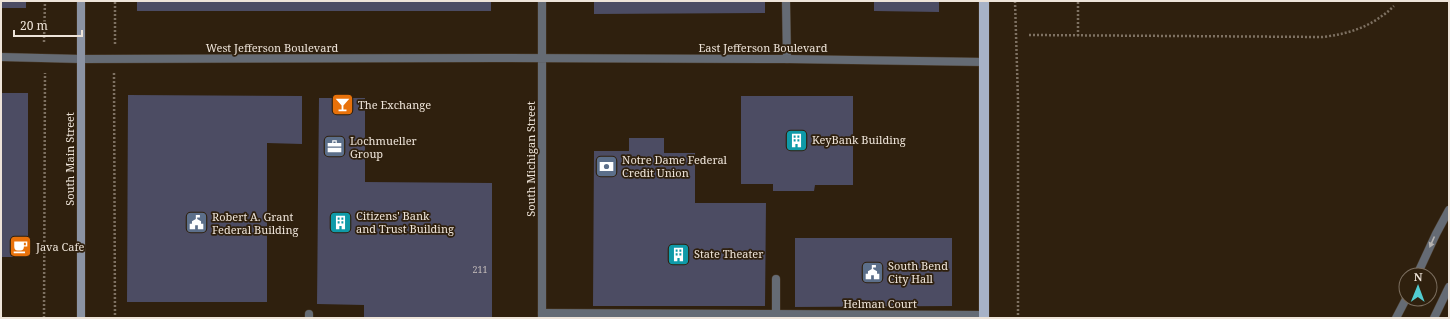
<svg xmlns="http://www.w3.org/2000/svg" width="1450" height="319" font-family="'Noto Serif',serif">
<style>
.building{fill:#4c4c63}
.lines{fill:none;stroke-linecap:round;stroke-linejoin:round}
.service-casing{stroke:#4a3b2a;stroke-width:9}
.minor-casing{stroke:#4a3b2a;stroke-width:9}
.tertiary-casing{stroke:#4a3b2a;stroke-width:9}
.secondary-casing{stroke:#4a3b2a;stroke-width:9}
.primary-casing{stroke:#4a3b2a;stroke-width:11}
.path{stroke:#7e7162;stroke-width:2.5;stroke-dasharray:2 2;stroke-linecap:butt}
.service{stroke:#656b74;stroke-width:8}
.minor{stroke:#656b74;stroke-width:8}
.tertiary{stroke:#656b74;stroke-width:8}
.secondary{stroke:#8b93a3;stroke-width:8}
.primary{stroke:#a7b2c7;stroke-width:10}
.oneway{fill:#b7b4b1}
.labels{text-anchor:middle;stroke-width:3.5;stroke-linejoin:round;paint-order:stroke}
.number-label{font-size:9px;fill:#c6bebc}
.street-label{font-size:11px;fill:#eee4d9;stroke:#2f200e}
.poi-label{font-size:11px;fill:#eee4d9;stroke:#2f200e;text-anchor:start}
</style>
<rect width="100%" height="100%" fill="#2f200e"/>
<path class="building" d="M1 1H26V8H1Z
M137 1H491V11H137Z
M594 1H765V13L594 14Z
M874 1H939V12L874 11Z
M1 93H28V257H1Z
M128 95 302 96V144L267 143V302H127Z
M741 96H853V185H815L814 191H773V184H741Z
M319 98H365V182L492 183V318H364V305L317 304Z
M629 138H664V153H695V203H766L765 306H593L594 151H629Z
M795 238H952V306L795 307Z"/>
<g class="lines">
<defs>
<path id="service" d="M786 1 787 59
M542 313 984 315
M309 318V314
M776 318V279"/>
<path id="minor" d="M1 57 81 59 497 58 787 59 984 62
M542 318V1"/>
<path id="tertiary" d="M1417 275 1436 234 1449 210
M1396 318 1406 299
M1434 318 1449 287"/>
<path id="secondary" d="M81 318V1"/>
<path id="primary" d="M984 318V1"/>
</defs>
<use href="#service" class="service-casing"/>
<use href="#minor" class="minor-casing"/>
<use href="#tertiary" class="tertiary-casing"/>
<use href="#secondary" class="secondary-casing"/>
<use href="#primary" class="primary-casing"/>
<path class="path" d="M1015 1 1018 100V318
M1029 35 1322 37C1350 34 1373 26 1394 6
M1078 36V1
M44 42 45 1
M115 44V1
M114 73 115 318
M44 318 45 73"/>
<use href="#service" class="service"/>
<use href="#minor" class="minor"/>
<use href="#tertiary" class="tertiary"/>
<use href="#secondary" class="secondary"/>
<use href="#primary" class="primary"/>
</g>
<defs><path id="oneway-solid" d="M-6-.8H1V-3.2L6.5 0L1 3.2V.8H-6Z"/></defs>
<use class="oneway" href="#oneway-solid" transform="translate(1432 242) rotate(114)"/>
<defs>
<symbol id="bar-square" viewBox="-11 -11 22 22"><rect x="-9" y="-9" width="18" height="18" rx="4" fill="#e8710a" stroke="#2f200e"/><path d="M-6-5H6L.8 .8V4.5H3.5V6h-7V4.5H-.8V.8Z" fill="#fff"/></symbol>
<symbol id="building-square" viewBox="-11 -11 22 22"><rect x="-9" y="-9" width="18" height="18" rx="4" fill="#0f9aa8" stroke="#2f200e"/><path d="M-4-6H4V6H1V3H-1V6H-4ZM-2.5-4.3h1.7v1.8h-1.7ZM.8-4.3h1.7v1.8H.8ZM-2.5-1h1.7V.8h-1.7ZM.8-1h1.7V.8H.8Z" fill="#fff"/></symbol>
<symbol id="office-square" viewBox="-11 -11 22 22"><rect x="-9" y="-9" width="18" height="18" rx="4" fill="#5c6f8a" stroke="#2f200e"/><path d="M-6-3h4V-5.5h4V-3h4V5H-6ZM-1-4.5V-3h2v-1.5ZM-6 0V1H6V0Z" fill="#fff"/></symbol>
<symbol id="bank-square" viewBox="-11 -11 22 22"><rect x="-9" y="-9" width="18" height="18" rx="4" fill="#5c6f8a" stroke="#2f200e"/><path d="M-6-4H6V4H-6ZM0-2.3a2.3 2.3 0 1 0 0 4.6a2.3 2.3 0 1 0 0-4.6Z" fill="#fff"/></symbol>
<symbol id="civic-square" viewBox="-11 -11 22 22"><rect x="-9" y="-9" width="18" height="18" rx="4" fill="#5c6f8a" stroke="#2f200e"/><path d="M-.6-6.5H3V-4.5H.6V-3L4-1V1h2V6H-6V1h2V-1L-.6-3ZM-1.2 2.5V6h2.4V2.5Z" fill="#fff"/></symbol>
<symbol id="cafe-square" viewBox="-11 -11 22 22"><rect x="-9" y="-9" width="18" height="18" rx="4" fill="#e8710a" stroke="#2f200e"/><path d="M-5.5-4.5H6V0H3Q3 3.5 0 3.5H-2.5Q-5.5 3.5-5.5 0ZM3-3.2v2h1.7v-2ZM-6 4.5H4V6H-6Z" fill="#fff"/></symbol>
</defs>
<g fill-rule="evenodd">
<use href="#bar-square" x="330" y="92" width="25" height="25"/>
<use href="#building-square" x="784" y="128" width="25" height="25"/>
<use href="#office-square" x="322" y="134" width="25" height="25"/>
<use href="#bank-square" x="594" y="154" width="25" height="25"/>
<use href="#building-square" x="328" y="210" width="25" height="25"/>
<use href="#civic-square" x="184" y="210" width="25" height="25"/>
<use href="#cafe-square" x="8" y="234" width="25" height="25"/>
<use href="#building-square" x="666" y="242" width="25" height="25"/>
<use href="#civic-square" x="860" y="260" width="25" height="25"/>
</g>
<g class="labels">
<g class="number-label">
<text x="480" y="273">211</text>
</g>
<g class="street-label">
<text x="272" y="52">West Jefferson Boulevard</text>
<text x="763" y="52">East Jefferson Boulevard</text>
<text transform="translate(70 159) rotate(-90)" y="4">South Main Street</text>
<text transform="translate(531 159) rotate(-90)" y="4">South Michigan Street</text>
<text x="880" y="308">Helman Court</text>
</g>
<g class="poi-label">
<text x="358" y="109">The Exchange</text>
<text x="812" y="144">KeyBank Building</text>
<text x="350" y="145">Lochmueller<tspan x="350" dy="13">Group</tspan></text>
<text x="622" y="164">Notre Dame Federal<tspan x="622" dy="13">Credit Union</tspan></text>
<text x="356" y="220">Citizens' Bank<tspan x="356" dy="13">and Trust Building</tspan></text>
<text x="212" y="221">Robert A. Grant<tspan x="212" dy="13">Federal Building</tspan></text>
<text x="36" y="251">Java Cafe</text>
<text x="694" y="258">State Theater</text>
<text x="888" y="270">South Bend<tspan x="888" dy="13">City Hall</tspan></text>
</g>
</g>
<rect width="1450" height="319" fill="none" stroke="#eee4d9" stroke-width="4"/>
<g transform="translate(1418 287) rotate(1)"><circle r="19" fill="#2f200e" stroke="#7b6e5f"/>
<path d="M0-3L7 15L0 10L-7 15Z" fill="#51ccd1"/>
<text y="-6" font-size="11" font-weight="bold" text-anchor="middle" fill="#eee4d9">N</text>
</g>
<path d="M14 30v6h68v-6" fill="none" stroke="#eee4d9" stroke-width="2"/>
<text x="20" y="30" font-size="12" fill="#eee4d9" stroke="#2f200e" stroke-width="3" paint-order="stroke">20 m</text>
</svg>
